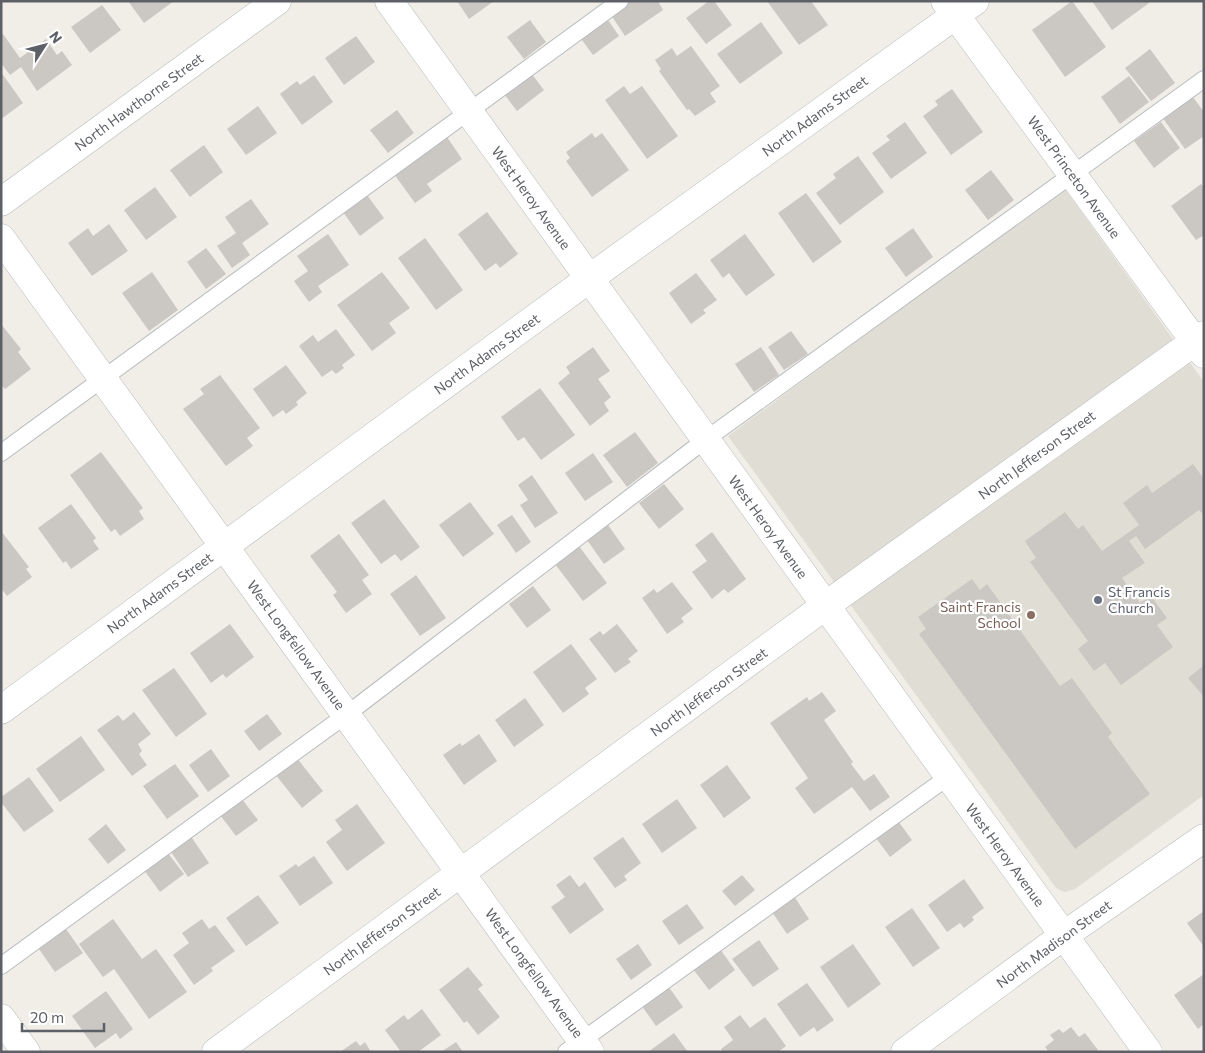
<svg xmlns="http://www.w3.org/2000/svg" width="1205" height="1053" font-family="Commissioner,sans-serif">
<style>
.education{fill:#e0ddd4}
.building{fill:#cbc8c3}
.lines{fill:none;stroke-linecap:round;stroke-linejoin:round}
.service-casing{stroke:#b8bbc0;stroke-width:18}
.minor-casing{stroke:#b8bbc0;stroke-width:29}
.service{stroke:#fff;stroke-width:16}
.minor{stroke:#fff;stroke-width:28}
.worship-dot{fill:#6b7280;stroke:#fff;stroke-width:2}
.education-dot{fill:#8d6e63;stroke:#fff;stroke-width:2}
.labels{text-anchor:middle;stroke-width:4.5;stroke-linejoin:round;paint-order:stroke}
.street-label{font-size:14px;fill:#5d6167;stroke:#fff}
.worship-label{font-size:14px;fill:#5b616d;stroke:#fff;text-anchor:start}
.education-label{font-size:14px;fill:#785e54;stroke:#fff;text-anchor:end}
</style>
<rect width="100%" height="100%" fill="#f0eee6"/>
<path class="education" d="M1064 188 1204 382V795L1075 889 1064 892 1056 888 728 436Z"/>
<path class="building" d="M128 1H174L144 23Z
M457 1H494L469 19Z
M631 1H658L663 10 625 36 611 15Z
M709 1H714L732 25 706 44 686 18Z
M767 1H811L828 25 799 45Z
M1072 1 1106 47 1065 77 1032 30Z
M1092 1H1147L1149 3 1112 30Z
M102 5 121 30 90 53 71 27Z
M606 17 619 36 593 55 579 36Z
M530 20 546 42 524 59 507 37Z
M761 22 783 53 740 84 717 54Z
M3 34 20 58 46 39 57 55 62 51 72 65 37 91 21 67 10 75 1 63V35Z
M356 36 375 62 344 85 325 58Z
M691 46 720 86 710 93 716 102 695 116 689 109 687 110 659 71 661 69 655 60 672 48 677 56Z
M1150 49 1175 83 1151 101 1125 68Z
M1 72 23 103 1 119Z
M531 73 544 90 517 111 504 94Z
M314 75 333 102 302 125 280 94 297 81 300 85Z
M1129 76 1149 102 1120 124 1101 97Z
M624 86 630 94 642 86 678 136 647 159 605 100Z
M952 89 983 132 951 155 923 116 938 105 935 101Z
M1192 96 1204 112V136L1185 149 1162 117Z
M258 106 277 133 246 155 227 129Z
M397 110 414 133 388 153 370 130Z
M905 122 927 153 891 179 872 153 890 140 886 136Z
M1161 122 1180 148 1154 168 1134 141Z
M592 133 595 138 602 133 629 170 592 197 566 161 570 158 566 152Z
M447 137 462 159 427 184 432 191 415 203 394 174Z
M204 145 223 172 190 197 170 170Z
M858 156 884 192 840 225 816 193 836 178 833 174Z
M991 170 1014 200 988 220 965 190Z
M1201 184 1204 187V235L1196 240 1171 206Z
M155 187 177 217 146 240 124 210Z
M806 193 842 242 813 263 778 213Z
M367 195 384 218 360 236 343 212Z
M251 199 269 224 242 243 250 255 232 268 217 246 236 233 225 217Z
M487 212 518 254 500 268 496 263 485 271 458 234Z
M109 224 128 251 92 276 68 243 88 228 93 236Z
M913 228 933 257 906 277 885 248Z
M328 234 349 265 318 286 322 292 309 302 294 281 308 271 297 256Z
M745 234 775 275 746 296 729 273 723 278 710 260Z
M425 238 463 290 436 310 398 258Z
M206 248 226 274 206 289 187 262Z
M152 272 178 310 149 331 122 293Z
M382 272 410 308 389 323 396 333 372 351 337 305Z
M696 273 717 300 703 310 706 313 691 324 669 293Z
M1 324 21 349 18 352 31 369 5 389 1 385Z
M336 329 355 355 342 365 344 368 336 374 332 370 322 377 299 346 313 335 318 342Z
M791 331 808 354 784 370 768 347Z
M593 347 610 371 598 379 611 397 604 403 609 411 590 426 558 383 570 373 566 367Z
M761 347 779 375 754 392 735 364Z
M286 365 307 393 296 402 298 405 286 414 283 410 273 417 253 389Z
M220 375 260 428 247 438 253 446 226 466 183 409 204 394 200 389Z
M540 388 575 435 541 460 524 437 518 441 501 417Z
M635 432 658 463 627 487 603 455Z
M101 452 143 508 139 511 144 519 120 536 115 529 111 532 70 475Z
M593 453 613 482 585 501 565 473Z
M1193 464 1204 479V515L1199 510 1145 549 1136 536 1129 541 1145 563 1122 578 1140 603 1151 596 1167 618 1157 625 1173 647 1121 685 1105 663 1094 671 1078 649 1088 641 1030 562 1036 558 1025 541 1065 512 1078 529 1083 525 1102 551 1139 525 1123 503 1147 485 1152 493Z
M532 475 558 513 535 528 520 505 528 500 518 485Z
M664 484 684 509 659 529 639 503Z
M384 499 420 547 401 561 395 554 381 564 351 523Z
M470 502 494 534 463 557 439 525Z
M71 504 96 538 93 541 99 549 71 569 66 561 63 563 38 528Z
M512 515 531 542 516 553 497 525Z
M608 525 625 549 604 564 587 540Z
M1 531 29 567 26 569 32 577 7 596 1 588Z
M712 532 746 579 728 593 724 589 712 599 692 572 707 561 695 545Z
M339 534 369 575 362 580 372 594 346 613 333 595 337 592 310 556Z
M578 545 607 583 583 601 555 564Z
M416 575 446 618 420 636 390 594Z
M972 579 980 590 987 584 1060 686 1072 678 1112 733 1108 737 1150 794 1075 849 919 634 926 629 918 617Z
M672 582 693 609 681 618 684 622 667 634 642 598 654 589 657 593Z
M533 586 551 610 527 628 509 604Z
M230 624 254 657 226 678 223 674 211 683 190 653Z
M617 624 638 651 628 659 631 662 615 673 589 639 600 631 603 635Z
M571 644 597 679 585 688 589 694 563 713 533 672Z
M1204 665V697L1188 678Z
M174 668 207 714 176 737 142 690Z
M822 692 836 711 824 720 853 762 851 764 864 781 874 774 890 797 870 811 852 787 814 814 795 788 808 778 770 723 807 697 809 701Z
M525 698 544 725 514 747 495 720Z
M134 712 151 734 138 744 142 751 139 754 147 765 132 776 97 730 118 715 123 721Z
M267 714 282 734 259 751 244 731Z
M479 734 497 761 464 785 443 755 460 743 462 746Z
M81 736 105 770 60 802 36 769Z
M211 749 230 776 208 792 189 765Z
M292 752 323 791 302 808 271 769Z
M175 764 199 796 167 819 143 786Z
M727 765 751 798 724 818 700 785Z
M29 777 54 811 24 832 1 802V797Z
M238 794 258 820 236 836 217 811Z
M677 799 697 828 662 853 642 824Z
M357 804 385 843 347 871 326 842 342 830 335 820Z
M898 821 912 840 890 857 876 838Z
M106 824 126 850 108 864 88 839Z
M188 832 209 863 188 877 167 846Z
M623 837 641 863 624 876 627 880 615 888 593 858Z
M164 848 184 874 160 892 141 866Z
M314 856 333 883 300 906 279 876 296 864 298 867Z
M570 875 579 887 585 882 604 910 570 934 551 907 565 897 556 885Z
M742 875 755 890 735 906 722 891Z
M964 879 984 908 972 917 974 920 964 928 960 923 947 932 928 905Z
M792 893 809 919 787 934 770 909Z
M258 895 279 923 246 946 226 918Z
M687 904 704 928 679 945 662 921Z
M912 908 940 948 913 967 885 927Z
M1204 911V947L1187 923Z
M113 919 142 959 156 949 187 992 149 1019 114 969 103 977 79 944Z
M202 919 209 929 215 925 235 951 211 968 213 971 194 985 173 955 189 943 182 933Z
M61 922 83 953 55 972 34 942Z
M759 940 779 969 753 987 732 959Z
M638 944 652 965 631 980 616 959Z
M853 944 881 984 848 1008 820 967Z
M717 945 735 970 709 990 690 965Z
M468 967 483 985 478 989 500 1017 478 1035 467 1021 464 1023 439 990Z
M1204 974V1024L1198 1029 1174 995Z
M666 983 683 1007 656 1026 639 1002Z
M807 983 834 1020 817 1032 814 1027 800 1037 777 1004Z
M106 991 133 1029 120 1039 116 1033 95 1048 72 1016Z
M422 1009 441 1035 418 1052H401L385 1030 404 1015 408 1020Z
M740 1015 750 1028 765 1017 786 1046 778 1052H723L721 1049 733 1040 724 1027Z
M1071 1027 1079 1037 1085 1033 1098 1050 1096 1052H1049L1045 1047 1054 1040 1050 1035 1059 1029 1063 1033Z
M674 1033 688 1052H648Z
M356 1041 360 1046 365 1042 371 1052H340Z
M456 1042 463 1052H441Z"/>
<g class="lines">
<defs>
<path id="service" d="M1 453 620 1
M1 966 346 715 705 440 1204 79
M566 1052 948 777"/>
<path id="minor" d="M389 1 1148 1052
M945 1 1204 354
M1 202 277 1
M1 238 590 1052
M1 710 590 278 975 1
M1 1018 26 1052
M216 1052 825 606 1204 335
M905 1052 1063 936 1204 838"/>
</defs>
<use href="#service" class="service-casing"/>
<use href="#minor" class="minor-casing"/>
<use href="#service" class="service"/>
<use href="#minor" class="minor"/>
</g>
<circle class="worship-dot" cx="1098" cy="600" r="5"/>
<circle class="education-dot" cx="1031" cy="615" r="5"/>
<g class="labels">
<g class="street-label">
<text transform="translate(139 102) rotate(-36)" y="5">North Hawthorne Street</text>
<text transform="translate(815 116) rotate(-36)" y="5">North Adams Street</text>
<text transform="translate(1074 177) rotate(54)" y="5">West Princeton Avenue</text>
<text transform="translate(531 198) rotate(54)" y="5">West Heroy Avenue</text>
<text transform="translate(487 354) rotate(-36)" y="5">North Adams Street</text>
<text transform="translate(1037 455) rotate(-36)" y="5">North Jefferson Street</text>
<text transform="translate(768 527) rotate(54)" y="5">West Heroy Avenue</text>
<text transform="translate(160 593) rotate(-36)" y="5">North Adams Street</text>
<text transform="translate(296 645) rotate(54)" y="5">West Longfellow Avenue</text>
<text transform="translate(709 692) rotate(-36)" y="5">North Jefferson Street</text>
<text transform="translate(1005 855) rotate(54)" y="5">West Heroy Avenue</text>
<text transform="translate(382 931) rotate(-36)" y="5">North Jefferson Street</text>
<text transform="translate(1054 944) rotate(-36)" y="5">North Madison Street</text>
<text transform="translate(534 973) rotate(54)" y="5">West Longfellow Avenue</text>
</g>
<g class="worship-label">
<text x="1108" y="597">St Francis<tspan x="1108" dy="16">Church</tspan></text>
</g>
<g class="education-label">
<text x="1021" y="612">Saint Francis<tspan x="1021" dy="16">School</tspan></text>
</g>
</g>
<rect width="1205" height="1053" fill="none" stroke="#5d6167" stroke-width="5"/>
<g transform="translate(45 45) rotate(54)" stroke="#ffffff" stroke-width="4" paint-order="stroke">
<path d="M0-4L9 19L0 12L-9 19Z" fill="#5d6167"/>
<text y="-8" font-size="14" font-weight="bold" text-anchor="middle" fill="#5d6167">N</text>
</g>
<path d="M22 1023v8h82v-8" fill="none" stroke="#5d6167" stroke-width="2.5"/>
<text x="30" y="1023" font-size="15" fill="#5d6167" stroke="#ffffff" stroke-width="4" paint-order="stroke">20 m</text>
</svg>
